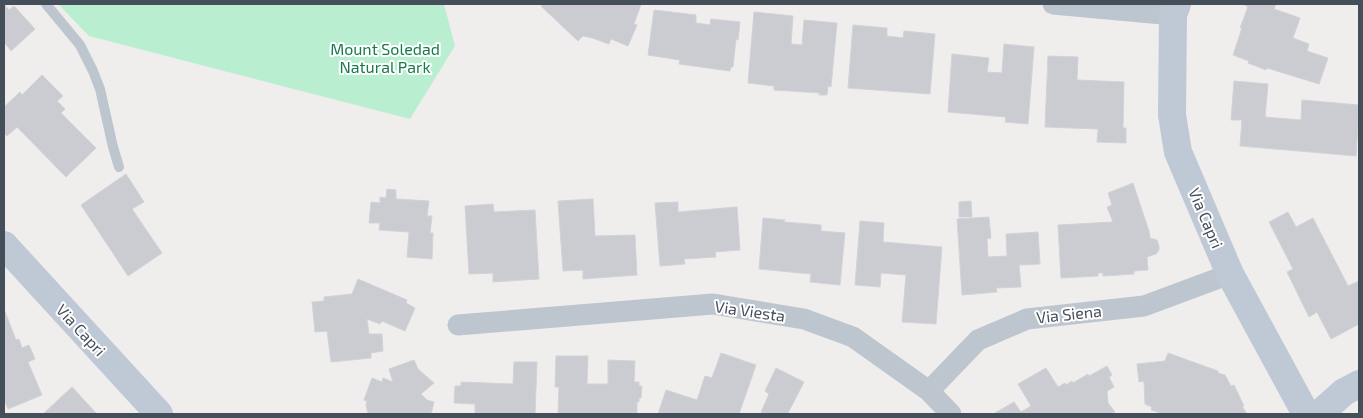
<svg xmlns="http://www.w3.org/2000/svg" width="1363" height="418" font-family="'Exo 2',sans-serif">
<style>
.green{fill:#baeed1}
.building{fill:#caccd2;stroke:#d1d3d9}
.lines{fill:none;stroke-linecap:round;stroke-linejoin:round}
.lane{stroke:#bdc6cf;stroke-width:10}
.street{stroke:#bdc6cf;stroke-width:21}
.secondary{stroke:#bfc9d6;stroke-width:28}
.labels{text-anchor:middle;stroke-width:4;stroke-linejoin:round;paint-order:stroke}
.park-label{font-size:16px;fill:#177a4e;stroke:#fff}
.street-label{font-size:16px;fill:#454f5a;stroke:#fff}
</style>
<rect width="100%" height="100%" fill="#f0eded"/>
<path class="green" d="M58 4H444L455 46 410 119 89 36Z"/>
<path class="building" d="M4 4 9 10 14 6 35 29 11 51 4 42Z
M543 4H641L634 24 637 25 628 46 611 39 609 44 592 38 583 36 578 41 541 6Z
M1243 4H1276L1274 9 1300 18 1293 38 1309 44 1307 51 1328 58 1319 84 1267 68 1266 70 1248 63 1249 61 1233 55 1242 28H1240L1248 7Z
M654 10 696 15V23L710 25 711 19 740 22 738 40 736 39 733 67H731L730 71 679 64 680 60 648 55Z
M754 12 793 16 791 44 802 45 804 20 837 23 831 87 828 86 827 95H819L820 93 774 90V86L748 83Z
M853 25 887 28V36L903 38 904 31 935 34 930 94 848 88Z
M1004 44 1034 47 1028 124 1005 122 1006 117 948 112 952 54 989 58 987 72 1002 73Z
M1048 56 1078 57 1077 80 1124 82 1123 128H1126V143L1097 142 1098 129 1045 127Z
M42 75 63 96 57 101 65 109 61 113 96 148 66 177 17 127 7 136 4 133V106V107L20 92 22 95Z
M1234 81 1268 84 1265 117 1301 120 1302 100 1359 105 1356 156 1240 146 1242 120H1231Z
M126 174 144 202 132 209 162 253 128 276 81 205Z
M1133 183 1149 231 1150 238 1157 240 1159 246V250L1156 254 1147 257 1148 270 1134 271V274L1103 276V273H1098V276L1061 278 1058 225 1113 222 1107 207 1112 205 1108 193Z
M387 189 396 190V199L429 201 427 216H432L430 233H433L432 259 407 257 409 232 379 230 380 223H369L371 202 380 203V197L386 198Z
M593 199 595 236 635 235 637 275 583 279V270L563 271 558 201Z
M971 201 972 217H959V202Z
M678 202V212L737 207 740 250 715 252 716 257 684 259 685 264 660 266 655 203Z
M493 204 494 212 535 210 539 279 493 282V273L469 274 465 206Z
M1288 212 1296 227 1313 218 1348 286 1359 281V324L1331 339 1317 312 1309 317 1287 272 1293 269 1269 222Z
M989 217 991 238 987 239 988 257 1007 256 1006 234 1038 232 1040 264 1019 265 1021 287 996 288 997 292 962 295 957 219Z
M763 218 785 220 784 222 821 225V231L845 233 840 285 810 282 811 274 759 269Z
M860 221 884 223 883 242 942 247 936 324 902 322 906 275 881 273 880 287 855 285Z
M358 279 407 300 406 303 415 308 405 331 382 321 380 324 367 319 369 334H382L383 351 371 353V358L331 362 327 331 315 332 312 302 324 301V297L352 294Z
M4 309 16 340 19 339 22 348 29 345 35 359 28 362 42 395 8 409 4 399Z
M721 353 756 365 739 414H658L666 390 697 400 705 376 712 378Z
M1168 353 1218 371V373L1225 375 1231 386 1234 385 1244 406H1242L1247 414H1164L1151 410 1152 407 1145 404 1144 381 1139 382 1137 364 1165 361Z
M556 356H588L587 384H608V360L635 361 634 382H639V386H642L641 398H639V402H637V414H558L559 387H555Z
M414 360 418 369 434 383 421 394 427 400 434 402 431 414H368L366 405 367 401 364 400 372 378 382 382 383 378 393 382 389 369Z
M514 362H537L535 414H475V404L454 403 455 386H461V382L513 384Z
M1107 366 1112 375 1109 377 1114 387 1107 391 1108 403 1115 412 1111 414H996L995 413 1014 402 1021 412 1031 406 1018 384 1046 368 1058 387 1065 383 1066 385 1072 381 1073 383 1088 374 1089 376Z
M776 368 804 382 788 413 791 414H761L762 413 761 412 769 394 765 391Z
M72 387 97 414H43Z"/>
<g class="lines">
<path class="lane" d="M46 4 80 45 93 71 100 89 113 147 119 167"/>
<path class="street" d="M1053 4 1173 15
M458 325 713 304 804 319 853 337 929 391 951 414
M929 391 978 340 1027 319 1144 306 1230 274"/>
<path class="secondary" d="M1177 4 1173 15 1172 115 1178 152 1230 274 1306 414
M4 245 159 414
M1319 414 1344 392 1359 384"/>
</g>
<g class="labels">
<g class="park-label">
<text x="385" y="55">Mount Soledad<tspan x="385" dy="18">Natural Park</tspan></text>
</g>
<g class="street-label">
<text transform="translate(1206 218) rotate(67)" y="6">Via Capri</text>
<text transform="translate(750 311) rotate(8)" y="6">Via Viesta</text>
<text transform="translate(1069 314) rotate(-6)" y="6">Via Siena</text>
<text transform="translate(81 330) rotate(47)" y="6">Via Capri</text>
</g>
</g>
<rect width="1363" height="418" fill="none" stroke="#454f5a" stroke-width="10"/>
</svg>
